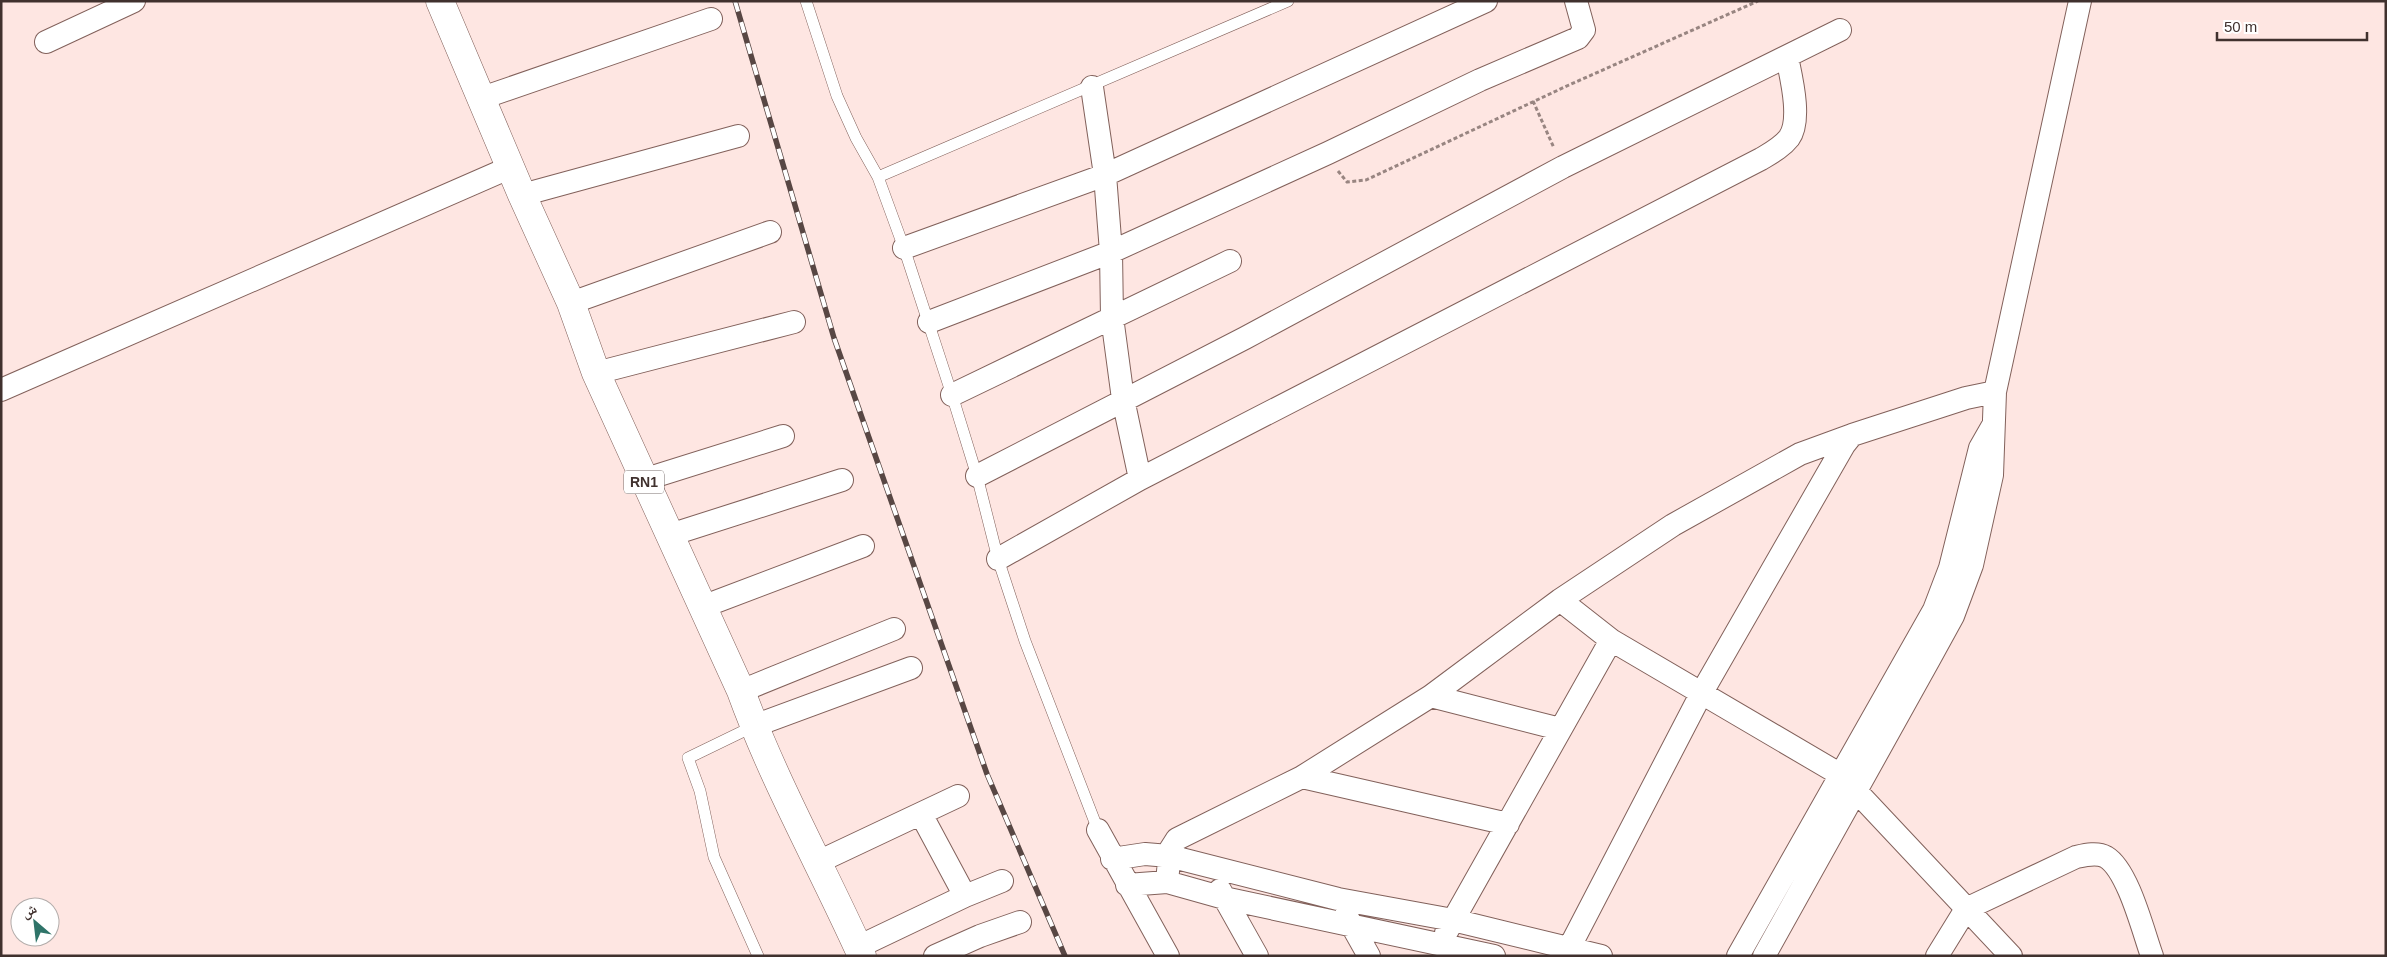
<svg xmlns="http://www.w3.org/2000/svg" width="2387" height="957" font-family="Arial,'Noto Naskh Arabic',sans-serif">
<style>
.lines{fill:none;stroke-linecap:round;stroke-linejoin:round}
.lane-casing{stroke:#82615b;stroke-width:12}
.street-casing{stroke:#82615b;stroke-width:24}
.primary-casing{stroke:#82615b;stroke-width:29}
.path{stroke:#988581;stroke-width:3;stroke-dasharray:4 2.5;stroke-linecap:butt}
.lane{stroke:#fff;stroke-width:11}
.street{stroke:#fff;stroke-width:22}
.primary{stroke:#fff;stroke-width:28}
.rail-casing{stroke:#584744;stroke-width:5.5}
.rail{stroke:#fff;stroke-width:4;stroke-dasharray:11;stroke-linecap:butt}
.labels{text-anchor:middle;stroke-width:4;stroke-linejoin:round;paint-order:stroke}
.shield{fill:#fff;stroke:#796f6d;stroke-width:1}
.shield-label{font-size:14px;font-weight:bold;fill:#40312e}
</style>
<rect width="100%" height="100%" fill="#fee6e2"/>
<g class="lines">
<defs>
<path id="lane" d="M806 1 837 96 856 138 878 177 904 248 952 395 977 476 998 559 1025 641 1098 830
M878 177 1288 1
M754 726 688 758 700 791 714 857 758 956"/>
<path id="street" d="M46 42 134 1
M1092 87 1105 175 1111 252 1112 317 1123 399 1140 479
M482 98 711 19
M522 195 738 136
M904 248 1105 175 1486 1
M571 303 770 232
M929 322 1111 252 1328 153 1480 80 1578 38 1584 30 1576 1
M596 373 794 322
M1 390 511 167
M952 395 1230 261
M977 476 1245 338 1563 167 1840 30
M643 480 783 436
M670 535 842 480
M998 559 1140 479 1761 159C1771 153 1782 147 1789 138 1802 120 1791 77 1787 57
M1560 600 1673 525 1800 454 1852 435
M702 607 863 546
M741 691 894 629
M1431 696 1560 729
M754 726 911 668
M1302 777 1508 824
M921 814 965 896 1002 881
M1098 830 1168 956
M1112 859 1145 854 1169 856 1338 899 1453 920 1601 956
M816 863 958 796
M1167 882 1170 850 1177 839 1302 777 1431 696 1560 600 1611 640 1841 775 2011 956
M1127 885 1167 882 1224 898 1494 956
M1220 890 1257 956
M1346 915 1369 956
M1446 933 1611 640
M858 947 965 896
M935 956 980 936 1020 922
M1565 956 1701 694 1844 445 1852 435 1966 398 1995 392
M1738 956 1934 610 1950 568 1980 448 1992 427
M1764 956 1930 658 1953 616 1972 565 1992 475 1995 392 2080 1
M1937 956 1966 909 2076 857C2085 855 2097 852 2106 857 2128 870 2143 931 2152 956"/>
<path id="primary" d="M440 1 522 195 571 303 596 373 741 691C774 782 822 867 862 956"/>
</defs>
<use href="#lane" class="lane-casing"/>
<use href="#street" class="street-casing"/>
<use href="#primary" class="primary-casing"/>
<path class="path" d="M1533 101 1554 148
M1338 171 1347 182 1366 180 1569 85 1758 1"/>
<use href="#lane" class="lane"/>
<use href="#street" class="street"/>
<use href="#primary" class="primary"/>
<defs>
<path id="rail" d="M735 1 834 338 987 774 1065 956"/>
</defs>
<use href="#rail" class="rail-casing"/>
<use href="#rail" class="rail"/>
</g>
<g class="labels">
<rect class="shield" x="624" y="470.5" width="40" height="23" rx="4"/>
<g class="shield-label">
<text x="644" y="487">RN1</text>
</g>
</g>
<rect width="2387" height="957" fill="none" stroke="#40312e" stroke-width="5"/>
<g transform="translate(35 922) rotate(332)"><circle r="24" fill="#ffffff" stroke="#b3adab"/>
<path d="M0-4L9 19L0 12L-9 19Z" fill="#2f7469"/>
<text y="-8" font-size="14" font-weight="bold" text-anchor="middle" fill="#40312e">ش</text>
</g>
<path d="M2217 32v8h150v-8" fill="none" stroke="#40312e" stroke-width="2.5"/>
<text x="2224" y="32" font-size="15" fill="#40312e" stroke="#ffffff" stroke-width="4" paint-order="stroke">50 m</text>
</svg>
